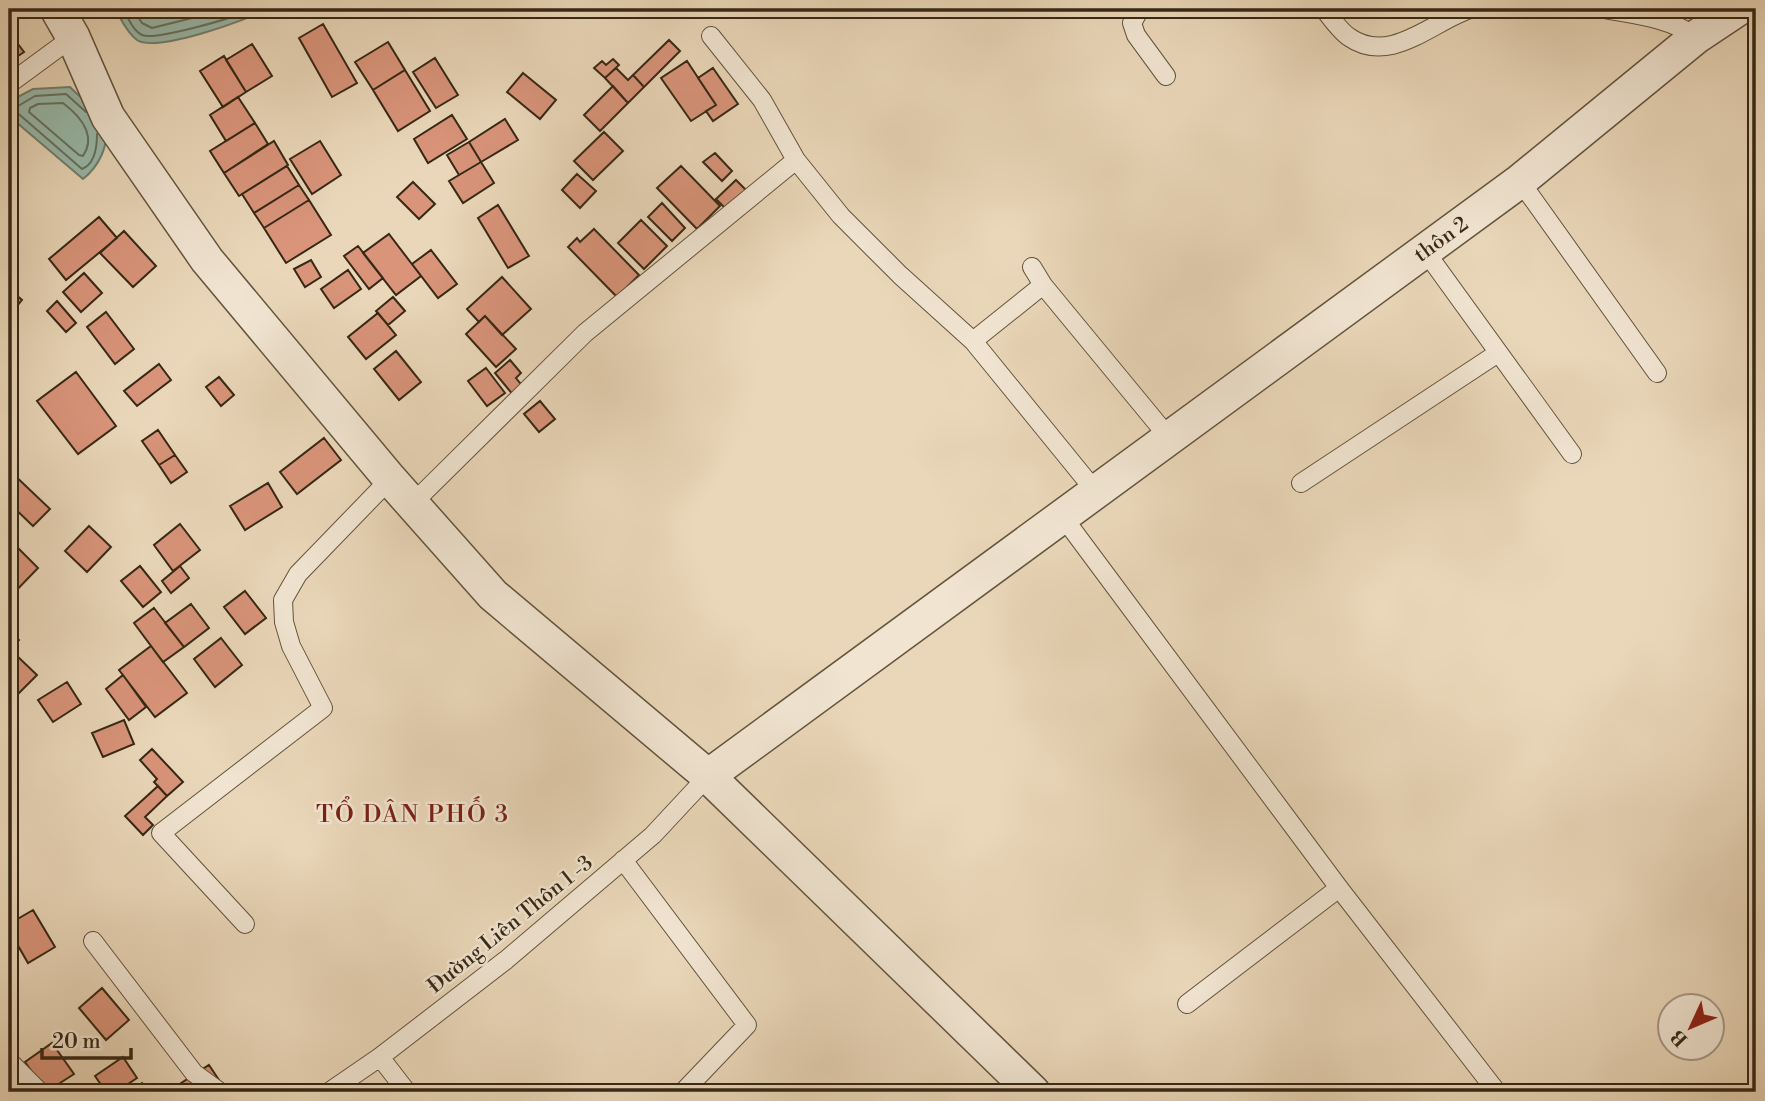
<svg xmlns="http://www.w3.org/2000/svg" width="1765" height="1101" font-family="'Libre Bodoni',serif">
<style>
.water{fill:#98baab;stroke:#71806f;stroke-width:2}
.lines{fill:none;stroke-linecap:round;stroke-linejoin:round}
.shore{stroke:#677160;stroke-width:2}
.building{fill:#d9947a;stroke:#362815;stroke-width:2}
.service-casing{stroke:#63543e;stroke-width:20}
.minor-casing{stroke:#63543e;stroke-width:36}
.service{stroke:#f1e5d2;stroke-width:18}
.minor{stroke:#f1e5d2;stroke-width:33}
.labels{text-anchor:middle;stroke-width:5;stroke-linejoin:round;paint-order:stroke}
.street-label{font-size:21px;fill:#362815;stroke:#f1e5d2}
.quarter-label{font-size:24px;letter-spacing:2px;fill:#7a1f14;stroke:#f1e5d2}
</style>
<rect width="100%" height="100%" fill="#ead7b9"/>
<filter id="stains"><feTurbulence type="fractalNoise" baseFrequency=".00286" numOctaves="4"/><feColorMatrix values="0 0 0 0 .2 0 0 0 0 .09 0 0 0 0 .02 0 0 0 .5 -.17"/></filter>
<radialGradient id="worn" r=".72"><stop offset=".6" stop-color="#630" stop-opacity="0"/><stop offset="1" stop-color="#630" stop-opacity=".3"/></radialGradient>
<path class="water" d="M115 9H267C247 20 156 53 137 40 127 33 121 19 115 9Z
M70 87C82 99 96 110 103 125 112 144 97 168 83 179L9 116 10 101 33 89Z"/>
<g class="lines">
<path class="shore" d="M123 9C128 17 133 31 142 35 155 41 237 17 252 9
M133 9 142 23 152 28 228 9
M63 103C80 116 97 135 83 156L79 155 29 112 30 108 38 104Z
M86 112 66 94 35 96 13 109 82 169C95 164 97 147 97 134"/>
</g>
<path class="building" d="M323 24 357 83 332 97 299 38Z
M12 36 24 52 9 62V38Z
M669 40 680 51 644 87 633 75Z
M388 42 405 70 373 90 355 62Z
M252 44 272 76 246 92 226 60Z
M224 56 246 92 223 107 200 71Z
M435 58 458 95 436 108 413 72Z
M613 59 619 65 605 78 594 68 602 61 606 65Z
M687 61 716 105 691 121 661 78Z
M616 68 628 80 633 75 644 87 628 103 605 78Z
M713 68 738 104 713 121 706 111 716 105 698 78Z
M405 70 430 111 398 131 373 90Z
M523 73 556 100 540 119 507 92Z
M613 86 628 103 600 131 584 115Z
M238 97 255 123 226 141 210 115Z
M452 115 467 139 428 163 414 139Z
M505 119 518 140 481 162 469 142Z
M255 123 268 144 224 173 210 151Z
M604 132 623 151 593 180 574 161Z
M274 141 288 165 239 196 224 173Z
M320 141 341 175 312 194 290 159Z
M469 142 481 162 459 175 447 155Z
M715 153 732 171 722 181 703 162Z
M481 162 494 183 463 203 449 181Z
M287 166 299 185 254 213 242 194Z
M681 166 720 206 697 229 657 188Z
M577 174 596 191 580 208 562 190Z
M736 180 750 194 731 214 716 199Z
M413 182 435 204 419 219 397 197Z
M299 185 309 200 264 228 254 213Z
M309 200 331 235 286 263 264 228Z
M662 203 685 228 672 241 648 217Z
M498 205 529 256 508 268 478 218Z
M99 217 117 238 66 280 49 259Z
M641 220 667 246 644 269 618 243Z
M594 229 639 275 617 297 568 247 577 238 580 242Z
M124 231 156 266 133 287 100 253Z
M389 234 421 276 396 295 363 253Z
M358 246 383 278 369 289 344 256Z
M431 250 457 284 438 298 412 264Z
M311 260 321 277 305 287 294 269Z
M348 270 361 289 334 308 321 289Z
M84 273 102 293 81 312 63 292Z
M502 277 531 309 502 335 485 316 479 322 467 309Z
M9 289 22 300 9 316Z
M393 297 405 311 388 325 376 311Z
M57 301 76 323 66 332 47 311Z
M106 312 134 349 115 364 87 327Z
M378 313 396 335 366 359 348 337Z
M485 316 516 349 496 367 466 334Z
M396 351 421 382 399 400 374 369Z
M510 360 521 373 516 378 524 388 514 396 495 373Z
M159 364 171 380 137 406 124 391Z
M486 368 505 393 487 406 468 381Z
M9 370 16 376 9 385Z
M76 372 116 426 78 454 37 401Z
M219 377 234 395 221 406 206 387Z
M540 401 555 419 539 432 524 414Z
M158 430 175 455 159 465 142 441Z
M324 438 341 460 297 494 280 472Z
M175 455 187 472 171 483 159 465Z
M9 470 50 509 33 526 9 503Z
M268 483 282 507 245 530 230 506Z
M180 524 200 550 173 571 154 545Z
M89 526 111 547 87 572 65 551Z
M17 547 38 568 9 598V555Z
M140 566 161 592 143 607 121 581Z
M180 566 189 578 171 593 162 581Z
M245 591 266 618 245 634 224 607Z
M191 604 209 628 184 647 165 623Z
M154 608 184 647 163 662 134 623Z
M9 630 19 640 9 651Z
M221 638 242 665 215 687 194 659Z
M151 646 187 693 155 717 119 670Z
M16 655 37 675 16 696 9 689V662Z
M123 675 146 707 129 720 106 689Z
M67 682 81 704 53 722 38 700Z
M124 720 134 744 103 757 92 733Z
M152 749 183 782 167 796 154 782 157 779 140 760Z
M158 786 167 796 145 817 153 825 143 835 125 816Z
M33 910 55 947 28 963 9 930V924Z
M102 988 129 1020 106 1040 79 1008Z
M52 1043 74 1074 46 1092 25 1062Z
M123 1057 137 1078 116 1092H106L95 1076Z
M209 1065 227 1092H174L172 1089Z
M142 1083 149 1092H129Z"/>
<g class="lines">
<defs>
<path id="service" d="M1140 9 1132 23 1136 35 1166 76
M1324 9C1331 18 1340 31 1349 37 1390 66 1433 21 1470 9
M1604 9C1636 15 1670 18 1696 37
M711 36 762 100 796 160 841 216 900 275 973 341 1096 492
M9 84 73 37
M1520 181 1657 373
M1425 251 1572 454
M1032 267 1043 285 1170 439
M973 341 1043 285
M1301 483 1498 353
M412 504 585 333 796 160
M1063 517 1339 888 1497 1092
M623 860 747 1025 683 1092
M245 924 161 833 323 708 291 646 284 622 283 600 298 574 390 479
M93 941 194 1073 220 1092
M1187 1004 1339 888
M380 1057 407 1092
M9 1061 40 1092
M329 1092 380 1057 506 960 653 835 708 776"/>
<path id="minor" d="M57 9 73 37 108 117 207 260 390 479 493 595 708 776 1033 1092
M708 776 1520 181 1696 37 1738 9"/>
</defs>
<use href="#service" class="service-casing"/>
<use href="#minor" class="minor-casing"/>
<use href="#service" class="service"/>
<use href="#minor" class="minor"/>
</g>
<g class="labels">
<g class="street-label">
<text transform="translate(1441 239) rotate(-36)" y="7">thôn 2</text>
<text transform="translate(510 924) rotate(-39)" y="7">Đường Liên Thôn 1 -3</text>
</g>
<g class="quarter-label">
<text x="413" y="822">TỔ DÂN PHỐ 3</text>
</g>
</g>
<rect width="1765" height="1101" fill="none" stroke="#ead7b9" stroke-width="35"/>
<rect x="10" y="10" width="1744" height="1080" fill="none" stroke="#362815" stroke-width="3.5"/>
<rect x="18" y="18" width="1730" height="1066" fill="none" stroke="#362815" stroke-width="2"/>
<g transform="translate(1691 1027) rotate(226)"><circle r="33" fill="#f1e5d2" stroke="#a69986" stroke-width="2"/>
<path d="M0-5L12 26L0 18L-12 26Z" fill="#8f2418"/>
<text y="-10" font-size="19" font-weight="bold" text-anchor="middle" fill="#362815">B</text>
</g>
<path d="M42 1048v10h89v-10" fill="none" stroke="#362815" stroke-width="3.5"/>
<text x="52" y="1048" font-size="21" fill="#362815" stroke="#f1e5d2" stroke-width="5" paint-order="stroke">20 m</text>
<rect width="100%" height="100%" filter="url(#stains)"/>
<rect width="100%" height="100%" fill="url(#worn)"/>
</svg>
